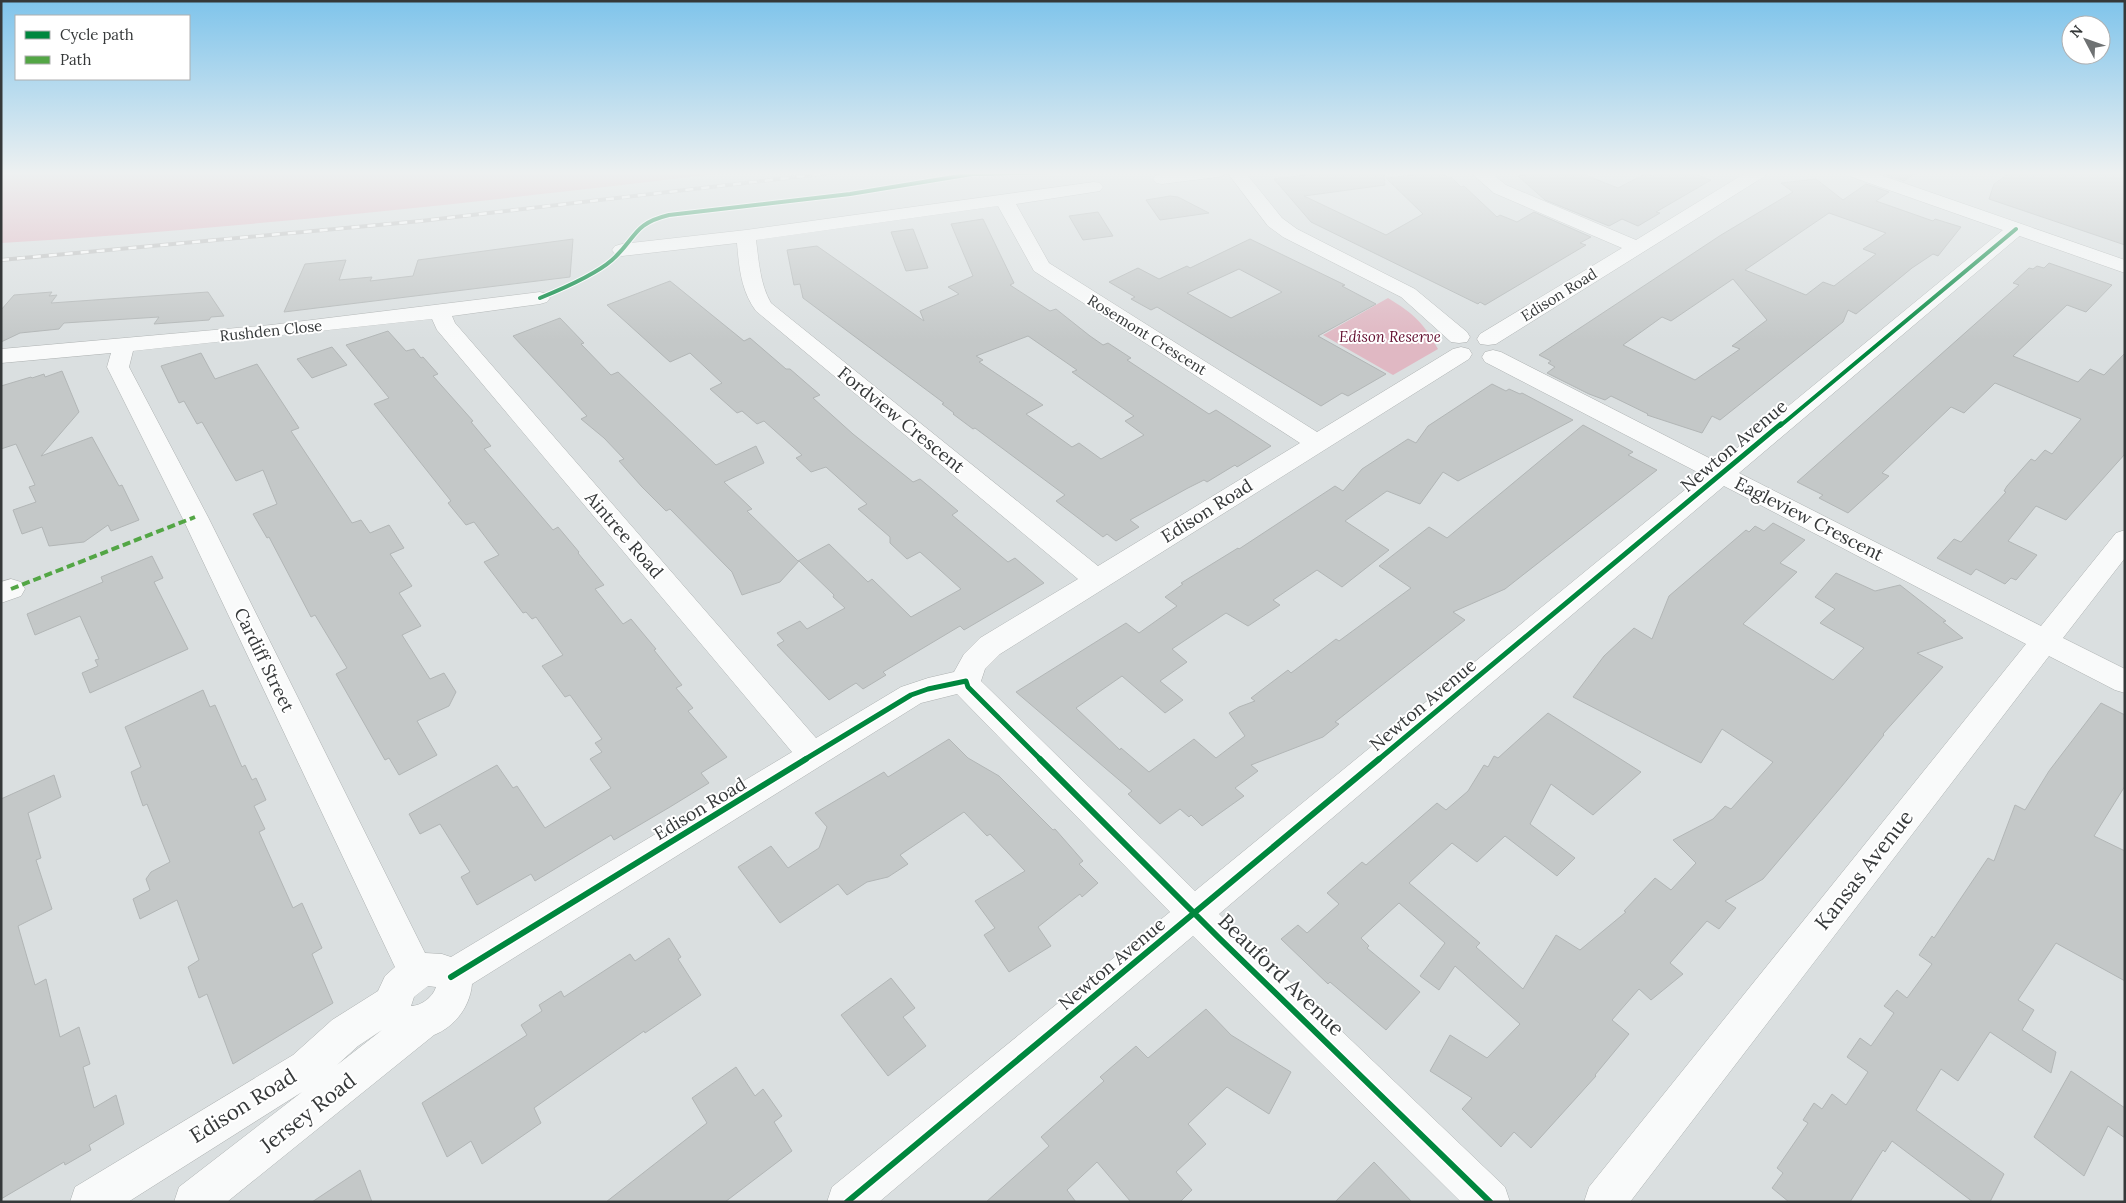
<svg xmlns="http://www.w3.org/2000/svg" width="2126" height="1203" font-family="Lora,serif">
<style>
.green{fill:#e0b8c3}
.building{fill:#c4c8c8;stroke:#b2b6b6;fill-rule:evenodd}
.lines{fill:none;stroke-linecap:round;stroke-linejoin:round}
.street-casing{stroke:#adb1b1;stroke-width:1}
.secondary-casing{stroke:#adb1b1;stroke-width:1}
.street{fill:#f9fafa;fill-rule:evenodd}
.secondary{fill:#f9fafa;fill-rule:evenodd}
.rail-casing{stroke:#bcbdbd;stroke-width:4}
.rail{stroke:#fff;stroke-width:2.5;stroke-dasharray:8;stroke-linecap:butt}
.quiet{stroke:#53a645;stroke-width:4;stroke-dasharray:8 4;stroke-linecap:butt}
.cycleway-far2-casing{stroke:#fff;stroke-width:6}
.cycleway-far1-casing{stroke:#fff;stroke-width:8}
.cycleway-casing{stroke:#fff;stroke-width:9}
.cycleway-far2{stroke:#00873e;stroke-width:4}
.cycleway-far1{stroke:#00873e;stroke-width:5}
.cycleway{stroke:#00873e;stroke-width:6}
.labels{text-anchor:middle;stroke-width:4;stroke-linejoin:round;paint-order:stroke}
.far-street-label{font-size:15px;fill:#353839;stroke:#fff}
.far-park-label{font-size:15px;font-style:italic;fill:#641131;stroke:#fff}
.street-label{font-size:18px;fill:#353839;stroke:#fff}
.near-street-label{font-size:21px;fill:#353839;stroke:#fff}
</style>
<rect width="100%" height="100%" fill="#dadfe0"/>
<path class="green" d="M1 172H732C489 201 246 228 1 243Z
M1388 298C1414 314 1423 322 1438 349L1393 375 1323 335Z"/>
<path class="building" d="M1328 172H1384L1385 185 1304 196 1386 235 1423 214 1386 178 1441 172 1447 177H1451L1461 187 1464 186 1497 217 1500 215 1517 222 1534 212 1591 237 1580 243 1586 245 1485 305 1480 302 1478 304 1311 222 1274 179Z
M1541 172H1584L1590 177 1618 188 1645 174 1652 176 1660 172H1690L1711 180 1656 212 1660 213 1638 226 1622 219 1609 226 1545 200 1518 176Z
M1892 172H1917L1904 181 1882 173Z
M2011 172H2125V245L1989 199 1994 184Z
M1816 179 1843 200 1866 184 1889 192 1876 201 1933 221 1935 219 1961 227 1938 256 1933 254 1912 268 1856 314 1848 310 1843 322 1720 420 1712 416 1702 433 1647 415 1648 414 1611 396 1605 400 1589 394 1547 373 1555 367 1548 363 1551 361 1539 355 1721 235 1793 192 1781 183ZM1829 213 1886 233 1863 249 1876 254 1834 286 1823 282 1806 295 1745 270ZM1733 279 1767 320 1732 346 1740 349 1695 380 1623 345 1662 317 1671 321Z
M1170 196 1178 197 1209 213 1160 220 1146 200Z
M1098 212 1113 236 1083 240 1069 216Z
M983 219 1014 283 1010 285 1050 311 1056 309 1090 336 1103 345 1108 343 1131 358 1127 360 1209 414 1216 410 1271 446 1237 467 1235 465 1207 482 1204 480 1188 488 1130 520 1139 527 1116 541 1107 534 1103 537 1056 501 1065 495 975 428 973 429 953 414 954 413 942 404 944 403 803 298 800 284 794 285 787 250 817 246 924 321 920 311 959 294 948 287 973 276 951 224ZM1028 336 1077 370 1072 372 1134 416 1125 421 1144 435 1101 459 1079 443 1072 447 1026 414 1043 405 979 362 983 360 976 356Z
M913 229 928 268 906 271 891 232Z
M573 239 570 277 284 312 305 264 346 260 339 280 372 277 370 281 413 276 418 260Z
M1250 239 1345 285 1342 286 1376 304 1318 336 1386 374 1348 396 1342 393 1321 406 1157 307 1151 310 1131 299 1135 297 1109 282 1138 268 1159 279 1187 266 1190 268ZM1239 269 1282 292 1231 318 1187 293Z
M2049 263 2112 285 2086 312 2067 305 2013 356 2078 382 2090 369 2104 375 2125 353V454L2066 520 2036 506 2008 541 2037 555 2016 580 2011 578 2005 584 1976 569 1971 575 1937 558 1954 539 1961 542 2006 492 2004 491 2007 486 2031 459 2035 461 2045 450 2052 454 2081 419 1995 383 1964 413 1951 407 1882 473 1889 476 1848 513 1819 498 1823 495 1797 482 2019 285 2013 283 2029 268 2033 269 2037 266 2044 268Z
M670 281 744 341 750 338 786 369H790L820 395 813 398 853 434 913 482 920 479 932 489 958 511 952 515 1008 562 1015 558 1044 583 964 630 960 626 883 672 886 675 863 689 856 683 829 700 777 645 784 641 777 633 800 621 807 629 845 608 833 597 834 595 799 561 780 582 742 595 732 572 670 509 666 511 642 487 619 461 624 459 604 438 581 419 587 416 513 336 560 318 584 343 581 344 611 375 618 372 716 465 756 446 764 463 724 482 752 509 747 511 798 561 829 544 868 582 872 579 911 617 961 589 920 552 907 559 890 543V537L858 509 867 504 826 467 811 472 796 458 802 455 764 421 757 424 742 411 737 413 710 389 722 383 690 353 670 362 607 305Z
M52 292 49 296 57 295 51 303 208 292 224 316 211 317 209 320 154 324 159 317 64 323 59 329 20 333 1 342V310L14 295Z
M388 331 406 351 414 349 421 358 423 357 438 374 433 376 473 421 471 422 491 446 484 449 553 530 558 527 579 552 578 553 604 585 595 589 623 624 631 619 656 649 654 650 682 685 676 688 693 708 688 711 727 757 701 773 709 783 670 807 614 840 611 835 535 881 531 874 477 905 461 877 470 872 440 824 420 834 409 814 497 765 513 788 517 786 545 828 611 788 590 759 602 752 595 743 602 739 570 695 565 697 542 666 563 655 536 617 532 619 526 612 523 613 484 562 499 555 474 522 466 525 448 503 451 501 374 404 389 398 346 345Z
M332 347 347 365 312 378 297 359Z
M201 353 215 379 257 364 299 428 291 431 352 523 361 520 370 533 389 525 404 548 390 554 412 586 399 593 421 626 402 635 430 679 444 673 456 692 449 706 417 721 437 755 399 775 389 758 385 760 336 674 347 668 315 615 311 617 269 537 267 538 253 514 277 504 263 470 236 481 202 422 197 424 184 401 179 403 161 366Z
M62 371 79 412 41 456 92 437 119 486 122 485 139 520 111 531 108 525 84 542 49 546 42 527 22 534 13 510 36 502 29 487 35 485 16 444 1 449V386L31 377 32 378 44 374 45 377Z
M1492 384 1506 391 1509 389 1520 394 1522 393 1573 420 1458 481 1443 472 1420 504 1387 491 1345 521 1389 550 1342 587 1317 570 1273 600 1280 605 1248 626 1226 613 1172 649 1187 662 1160 681 1183 700 1165 713 1122 676 1076 708 1120 750 1121 748 1149 772 1194 739 1216 758 1245 736 1229 713 1239 707 1255 701 1251 698 1288 670 1291 673 1336 639 1339 641 1411 588 1379 566 1429 527 1447 538 1583 425 1633 452 1628 455 1657 470 1505 589 1453 612 1465 620 1335 722 1339 724 1323 737 1251 765 1258 771 1235 788 1244 796 1202 826 1191 815 1189 817 1180 809 1160 824 1128 794 1132 791 1016 692 1126 623 1139 633 1177 606 1165 597 1183 584 1181 583 1238 548 1239 549 1335 486 1343 491 1362 469 1408 439 1416 443 1428 426Z
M1773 523 1805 540 1780 563 1797 572 1743 624 1833 680 1864 648 1820 623 1835 609 1815 597 1836 573 1875 591 1900 585 1946 621 1943 622 1963 638 1917 653 1943 667 1883 734 1884 735 1842 786 1763 879 1725 901 1736 908 1719 929 1707 921 1670 963 1683 974 1651 1000 1639 989 1612 1020 1629 1034 1595 1075 1596 1076 1531 1148 1514 1132 1501 1147 1462 1109 1472 1098 1430 1071 1450 1035 1487 1058 1520 1024 1455 966 1439 990 1420 976 1445 943 1399 903 1361 938 1369 946 1367 948 1420 992 1386 1030 1330 982 1328 984 1281 939 1298 925 1307 933 1339 904 1327 893 1362 862 1366 865 1437 803 1446 810 1468 791 1484 765 1488 767 1494 756 1498 758 1548 713 1641 772 1593 815 1551 784 1530 824 1575 858 1557 876 1505 836 1477 862 1452 843 1409 883 1480 943 1476 947 1523 989 1556 935 1580 950 1626 912 1624 911 1655 878 1671 890 1696 863 1673 840 1713 819 1725 806 1731 809 1773 762 1722 729 1701 763 1573 697 1604 656 1634 628 1652 639 1669 596 1746 530 1749 532 1755 526 1764 531Z
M152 556 163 578 154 582 188 649 90 693 82 673 98 666 95 660 99 659 80 616 35 635 27 614 103 582 101 577Z
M203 690 210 707 215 705 242 767 245 765 252 780 256 778 266 800 254 806 265 829 259 832 293 908 302 903 322 948 312 954 333 1003 233 1064 207 994 199 998 188 967 199 960 177 900 140 919 133 899 150 890 146 879 151 872 170 862 147 804 143 806 131 772 141 767 125 727Z
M2101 703 2125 715V786L2094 836 2125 851V981L2056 943 2018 1000 2034 1010 2022 1030 2056 1052 2051 1073 1990 1032 1958 1081 1941 1069 1916 1110 2004 1174 1990 1202H1973L1892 1141 1885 1152 1883 1150 1850 1202H1789L1772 1188 1783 1173 1777 1168 1808 1123 1803 1120 1814 1103 1822 1109 1832 1094 1846 1105 1868 1072 1847 1057 1860 1038 1871 1046 1894 1013 1884 1006 1897 990 1907 998 1932 964 1919 955 1932 936 1934 938 1988 858 1994 861 2015 805 2025 810 2049 771Z
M949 739 968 758 999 776 1053 830 1055 829 1083 861 1079 864 1098 883 1082 897 1080 894 1038 927 1051 946 1009 972 984 935 995 928 975 901 1025 871 990 834 987 836 964 812 900 855 908 864 888 877 867 882 847 895 838 884 780 923 738 867 771 846 788 868 819 848 827 827 815 813 884 772 888 777Z
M54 775 61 797 28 813 41 858 36 860 52 909 18 926 35 985 46 979 60 1037 79 1027 90 1064 83 1067 94 1108 116 1095 124 1124 89 1145 91 1150 65 1165 64 1162 1 1199V799Z
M669 938 681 957 678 959 701 995 645 1033 644 1031 534 1108 541 1123 482 1164 471 1141 447 1157 422 1103 527 1035 521 1025 542 1011 539 1005 561 991 564 997 630 954 635 961Z
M891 978 915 1008 903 1017 926 1046 888 1076 841 1015Z
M1206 1009 1231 1035 1291 1072 1269 1114 1227 1087 1188 1124 1206 1144 1176 1172 1192 1190 1180 1202H1131L1097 1162 1067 1190 1076 1202H986L1049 1146 1041 1137 1104 1081 1100 1077 1136 1046 1148 1058Z
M736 1067 755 1096 763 1089 782 1116 774 1122 792 1151 725 1202H606L707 1123 692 1098Z
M2071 1071 2125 1108V1138L2108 1126 2084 1176 2034 1137Z
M1374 1162 1412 1202H1335Z
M360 1170 372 1202H312Z"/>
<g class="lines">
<defs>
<path id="street" d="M1175 172H1226L1223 176 1217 177 1162 184 1156 183 1153 179 1156 175Z
M1227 172H1245L1282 218 1297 229 1415 289 1467 332 1470 337 1467 342 1459 343 1451 342 1401 297 1283 237 1268 226Z
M1470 172H1490L1506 185 1636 240 1747 172H1768L1765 176 1496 344 1488 345 1480 344 1477 339 1480 334 1622 248 1494 193Z
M1094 182 1100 183 1103 187 1100 191 1016 204 1049 263 1317 432 1453 349 1461 347 1469 349 1472 354 1469 359 1000 654 985 669 981 681 1195 891 1703 475 1485 362 1482 357 1485 352 1493 350 1501 352 1719 463 2009 225 2016 223 2023 225 2026 229 2023 233 1739 473 2041 626 2116 533 2125 530V558L2063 638 2125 669V693L2115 690 2049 656 1630 1202H1584L1589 1187 2026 644 1724 486 1219 914 1505 1187 1510 1202H1461L1193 936 879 1202H827L832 1187 1170 912 957 694 921 703 472 984C470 1006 456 1026 434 1035L227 1202H174L179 1187 302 1092 128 1202H70L75 1187 293 1055 332 1020 378 991 385 976 395 967 182 517 107 367 111 353 1 363V349L271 325 540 292 547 294 550 298 547 302 540 304 452 316 455 323 816 738 901 687 928 678 954 672 964 654 980 638 1078 579 756 311C741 291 739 267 737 243L622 256 615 254 612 250 615 246 622 244 746 230ZM998 206 1034 271 1300 443 1098 566 771 303C760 284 759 262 756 240ZM432 319 437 330 792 752 451 957 442 954 425 953 208 517 129 367 133 351ZM428 986 436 987C433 997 421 1006 411 1006L414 997ZM382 1030 337 1065 358 1046Z
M11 579 21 582 25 589 21 596 1 603V582Z"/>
<path id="secondary" d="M1846 172H1872L2125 260V273L1849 176Z"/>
</defs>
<use href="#street" class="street-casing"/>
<use href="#secondary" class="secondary-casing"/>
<use href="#street" class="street"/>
<use href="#secondary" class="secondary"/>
<defs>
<path id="rail" d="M1 260 421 221 839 172"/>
</defs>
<use href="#rail" class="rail-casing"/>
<use href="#rail" class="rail"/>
<path class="quiet" d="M11 589 195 517"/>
<defs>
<path id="cycleway-far2" d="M540 298C562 289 595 275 612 260 637 238 632 224 669 215L850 194 972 174 1060 172
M1780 426 2016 229"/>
<path id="cycleway-far1" d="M804 760 911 695 928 689 966 681 968 687 1041 760
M1378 760 1781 424"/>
<path id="cycleway" d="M1040 759 1219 938 1490 1202
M451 977 806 759
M847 1202 1379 759"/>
</defs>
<use href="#cycleway-far2" class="cycleway-far2-casing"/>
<use href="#cycleway-far1" class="cycleway-far1-casing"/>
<use href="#cycleway" class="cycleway-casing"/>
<use href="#cycleway-far2" class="cycleway-far2"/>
<use href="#cycleway-far1" class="cycleway-far1"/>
<use href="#cycleway" class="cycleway"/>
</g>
<linearGradient id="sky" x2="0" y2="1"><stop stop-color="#7fc4eb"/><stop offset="0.51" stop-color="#eef1f1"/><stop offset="1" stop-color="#eef1f1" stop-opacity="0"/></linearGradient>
<rect width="2126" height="340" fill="url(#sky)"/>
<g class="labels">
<g class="far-street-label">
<text transform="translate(1559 295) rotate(-32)" y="5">Edison Road</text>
<text transform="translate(271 331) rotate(-6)" y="5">Rushden Close</text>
<text transform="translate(1147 335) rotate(32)" y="5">Rosemont Crescent</text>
</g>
<g class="far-park-label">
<text x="1390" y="342">Edison Reserve</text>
</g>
<g class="street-label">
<text transform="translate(901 420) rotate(39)" y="6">Fordview Crescent</text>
<text transform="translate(1734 446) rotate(-40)" y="6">Newton Avenue</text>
<text transform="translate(1207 511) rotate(-32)" y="6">Edison Road</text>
<text transform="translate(1809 519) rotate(27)" y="6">Eagleview Crescent</text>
<text transform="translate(624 535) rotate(49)" y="6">Aintree Road</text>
<text transform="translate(264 660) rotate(64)" y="6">Cardiff Street</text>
<text transform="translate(1423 705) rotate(-40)" y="6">Newton Avenue</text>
<text transform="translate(700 809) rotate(-31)" y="6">Edison Road</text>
<text transform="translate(1112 964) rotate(-40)" y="6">Newton Avenue</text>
</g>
<g class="near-street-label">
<text transform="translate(1864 870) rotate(-52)" y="7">Kansas Avenue</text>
<text transform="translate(1281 975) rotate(44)" y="7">Beauford Avenue</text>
<text transform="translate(243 1106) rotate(-32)" y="7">Edison Road</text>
<text transform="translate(308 1113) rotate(-38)" y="7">Jersey Road</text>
</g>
</g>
<rect width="2126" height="1203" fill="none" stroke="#353839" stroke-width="5"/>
<rect x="15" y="15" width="175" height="65" fill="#ffffff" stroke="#aeafb0"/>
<rect x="25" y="31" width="25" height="8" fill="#00873e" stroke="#aeafb0"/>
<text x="60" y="40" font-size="15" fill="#353839">Cycle path</text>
<rect x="25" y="56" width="25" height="8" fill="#53a645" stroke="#aeafb0"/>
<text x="60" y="65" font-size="15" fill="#353839">Path</text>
<g transform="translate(2086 40) rotate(311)"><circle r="24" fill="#ffffff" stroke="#aeafb0"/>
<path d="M0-4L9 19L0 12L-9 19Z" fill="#6f7273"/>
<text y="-8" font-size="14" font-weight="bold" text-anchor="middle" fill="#353839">N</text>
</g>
</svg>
